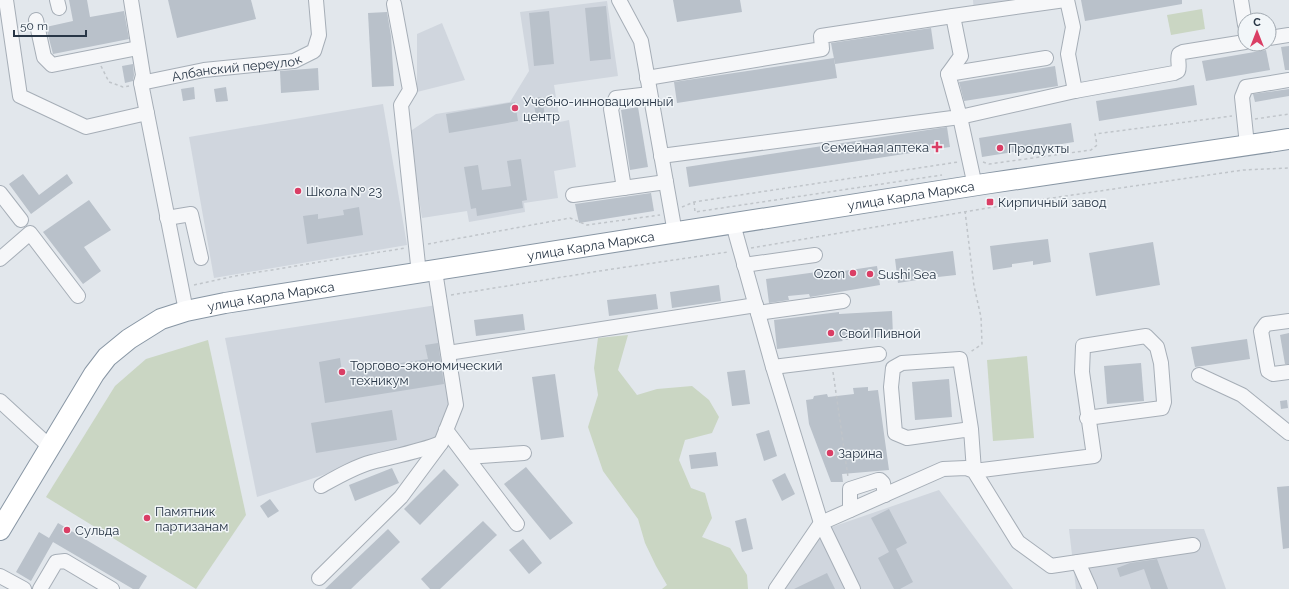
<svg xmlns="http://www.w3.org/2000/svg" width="1289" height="589" font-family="Raleway,sans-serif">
	<rect width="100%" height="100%" fill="#e2e7ec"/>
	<g fill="#d0d6de">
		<path d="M973,0H1062L974,13Z"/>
		<path d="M607,1L618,76L554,85L560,122L569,120L576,167L554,171L558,198L524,203L525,212L469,222L467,211L422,218L409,132L436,114L510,102L529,71L520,12Z"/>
		<path d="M442,23L465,80L417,92V34Z"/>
		<path d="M383,104L407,245L214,278L189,137Z"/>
		<path d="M443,304L456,405L440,436L257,497L225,338Z"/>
		<path d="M939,490L1013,589H781L808,543L829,528Z"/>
		<path d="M1069,529H1204L1226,589H1076Z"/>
	</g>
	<g fill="#cad6c3">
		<path d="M1202,9L1205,29L1171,35L1167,15Z"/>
		<path d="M628,335L618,370L637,395L657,389L692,386L709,400L719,417L712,433L685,440L679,460L691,488L705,493L712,518L702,537L730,548L747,575L748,589H662L667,585L656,566L645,543L638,519L603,471L588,427L598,395L594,368L598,338Z"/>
		<path d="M208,340L246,515L196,589L46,497L115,386L146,359Z"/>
		<path d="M1027,356L1034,438L993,441L987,360Z"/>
	</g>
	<g fill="#b9c1ca">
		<path d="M69,0H87L90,17L124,11L129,39L53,54L46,27L73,21Z"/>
		<path d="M168,0H251L256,19L177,38Z"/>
		<path d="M673,0H740L742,12L677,22Z"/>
		<path d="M1081,0H1182V4L1085,21Z"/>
		<path d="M606,6L611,59L590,61L585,8Z"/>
		<path d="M549,11L554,64L534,66L529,13Z"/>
		<path d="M387,12L391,36L394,86L372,87L368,13Z"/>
		<path d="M931,28L934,49L835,64L831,43Z"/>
		<path d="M1289,46V70H1285L1281,47Z"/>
		<path d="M1266,50L1270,70L1206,81L1202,61Z"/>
		<path d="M834,58L837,78L677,103L674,82Z"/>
		<path d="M133,64L134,75L133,81L125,83L122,66Z"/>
		<path d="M1055,66L1058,86L964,101L959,82Z"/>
		<path d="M318,68L319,90L281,93L280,71Z"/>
		<path d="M1194,85L1197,105L1099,121L1096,101Z"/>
		<path d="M194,87L195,99L183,101L181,89Z"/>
		<path d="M226,87L228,101L216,102L214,89Z"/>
		<path d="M1289,89V96L1255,102L1253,94Z"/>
		<path d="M542,97L545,116L536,117L533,98Z"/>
		<path d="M515,102L518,121L449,133L446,114Z"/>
		<path d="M638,107L648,167L630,170L621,110Z"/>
		<path d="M1071,123L1074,142L982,157L979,138Z"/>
		<path d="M947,127L950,147L689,187L686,167Z"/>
		<path d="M521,159L527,200L522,201L523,208L477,216L476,208L471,209L464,167L478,165L482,190L511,186L507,161Z"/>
		<path d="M23,174L39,195L67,174L73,183L31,214L9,184Z"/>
		<path d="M651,193L654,211L579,223L575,204Z"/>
		<path d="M89,200L111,230L84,247L101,271L83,284L43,232Z"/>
		<path d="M359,207L363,235L307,244L303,216L318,214V219L344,215L343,210Z"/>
		<path d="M1048,239L1051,262L1033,265V261L1012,264V267L993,270L990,246Z"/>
		<path d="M1153,242L1160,285L1096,296L1089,253Z"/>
		<path d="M953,251L956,275L938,277V274L917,276V280L898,283L895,259Z"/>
		<path d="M877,266L880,285L810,297L809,294L788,296L789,300L769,303L766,279L824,271L836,270L837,272Z"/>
		<path d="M719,285L721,301L672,308L670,292Z"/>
		<path d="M656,294L658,309L609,316L607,300Z"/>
		<path d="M892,311L893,336L842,340L843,341L777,349L774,320L839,312V314Z"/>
		<path d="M523,314L525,330L476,336L474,320Z"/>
		<path d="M1289,333V364H1285L1280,335Z"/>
		<path d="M1247,339L1250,359L1195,367L1191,347Z"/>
		<path d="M438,343L444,384L325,403L319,362L340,358L342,372L428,359L425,345Z"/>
		<path d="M1141,363L1144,401L1107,404L1104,366Z"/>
		<path d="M745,370L750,404L732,406L727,372Z"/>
		<path d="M555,374L564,437L541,440L532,377Z"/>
		<path d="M949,379L952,417L915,420L912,382Z"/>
		<path d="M868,387V391L878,390L889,470L842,474L843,482H831L809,424L806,400L813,399L814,396L827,394L828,397L854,394L853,388Z"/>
		<path d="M1287,400L1288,408L1281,409L1280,401Z"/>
		<path d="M392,410L397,440L316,453L311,423Z"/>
		<path d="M769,430L777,456L764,461L756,434Z"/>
		<path d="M716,452L718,466L691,469L689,455Z"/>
		<path d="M526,467L573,523L550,540L504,484Z"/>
		<path d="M392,468L399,483L355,501L349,485Z"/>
		<path d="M444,469L459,485L420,525L404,509Z"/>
		<path d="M785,473L795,494L782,501L772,480Z"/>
		<path d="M1289,486V548L1283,549L1277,487Z"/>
		<path d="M270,499L279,511L268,518L260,506Z"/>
		<path d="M889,509L907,543L896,549L913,582L900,589H894L878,558L889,552L871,518Z"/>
		<path d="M746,518L753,549L742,552L735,521Z"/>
		<path d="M483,521L497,535L440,589H430L421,579Z"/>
		<path d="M58,523L147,576L139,589H133L53,542L31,581L16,572L39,532L49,538Z"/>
		<path d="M388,529L400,542L351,589H325Z"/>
		<path d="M523,539L542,563L529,574L509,550Z"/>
		<path d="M1157,559L1168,589H1151L1144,569L1120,577L1117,568L1130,563Z"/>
		<path d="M827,573L835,589H794Z"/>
	</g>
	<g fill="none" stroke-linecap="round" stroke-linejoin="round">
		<defs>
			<g id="minor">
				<path d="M6,0L20,96L86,127L147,113"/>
				<path d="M57,0L59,8"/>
				<path d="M131,0L143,75L141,83L186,311"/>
				<path d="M619,0L641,41L675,233"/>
				<path d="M1067,0L1073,27L1068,54L1075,91"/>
				<path d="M1241,0L1245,25"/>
				<path d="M394,4L410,90L401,105L419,274"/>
				<path d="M953,16L1065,0"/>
				<path d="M36,20L44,57L52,65L138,48"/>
				<path d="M1269,38L1289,35"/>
				<path d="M948,74L1046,58"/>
				<path d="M647,78L822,49L821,36L953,16L961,56L948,74L960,117L661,156"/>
				<path id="s1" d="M141,83L204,70L294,61L314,51L319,35L316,0"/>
				<path d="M1247,145L1242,97L1246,87L1289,80"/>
				<path d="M975,186L960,117L1075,91L1174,73L1178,71C1180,66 1177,60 1179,54L1183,52L1245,42"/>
				<path d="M624,188L611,109L616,98L650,94"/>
				<path d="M0,193L21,220"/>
				<path d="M573,195L666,182"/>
				<path d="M167,218L191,214L201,258"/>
				<path d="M733,224L773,367L821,523L853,589"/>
				<path d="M0,259L30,233L78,296"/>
				<path d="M744,265L815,255"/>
				<path d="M758,313L843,301"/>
				<path d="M1289,321L1266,324L1261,331L1268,371L1273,374L1289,372"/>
				<path d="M448,353L756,305"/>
				<path d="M773,367L879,354"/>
				<path d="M1199,375L1242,395L1289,433"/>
				<path d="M0,401L49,446"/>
				<path d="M971,429L907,438L895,433L891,387L893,368L902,363L960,359L971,429L974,471L1094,456L1082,372L1083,346L1146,336L1157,347L1161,363L1164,402L1162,408L1087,418"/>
				<path d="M446,430L517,524"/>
				<path d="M467,457L524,453"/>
				<path d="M321,486C337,477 354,467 372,462C395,456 418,452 441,443"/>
				<path d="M850,510V489L878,480H880L883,483L885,495"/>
				<path d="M1078,562L1090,589"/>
				<path d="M0,576L24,589"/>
				<path d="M319,578L401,497L441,443L456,405L435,271"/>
				<path d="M40,589L56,562L65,561L112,589"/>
				<path d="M776,589L821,523L943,469L966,468L974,471L1018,542L1051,566L1193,545"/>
			</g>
			<g id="highway">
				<path id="s2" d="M0,530L94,374L107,357L129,339L161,319L186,311L225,303L984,184L1289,139"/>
			</g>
		</defs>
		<use href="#minor" stroke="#a6aeb7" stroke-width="16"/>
		<use href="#highway" stroke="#8896a4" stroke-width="22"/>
		<g stroke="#c0c5ca" stroke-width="1.5" stroke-dasharray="3 3" stroke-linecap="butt">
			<path d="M101,66L109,82L123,87L129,86"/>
			<path d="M1255,119L1289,114"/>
			<path d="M983,162L989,164L1091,150L1097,145L1095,134L1232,116"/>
			<path d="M694,202L695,212L942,175"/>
			<path d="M682,207L694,202L958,162"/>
			<path d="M965,211L974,286L981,317L982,344L969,353"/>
			<path d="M428,244L570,218L587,225L660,215"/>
			<path d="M751,248L1018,203L1243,170L1289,168"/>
			<path d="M194,285L235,276L405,248"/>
			<path d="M451,295L606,270L728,252"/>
			<path d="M833,372L848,477"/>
		</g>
		<use href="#minor" stroke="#f6f7f9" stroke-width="14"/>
		<use href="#highway" stroke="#fff" stroke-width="20"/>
	</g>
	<g fill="#da3e65" stroke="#f2f6f9" stroke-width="1.5">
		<circle cx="515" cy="108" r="4"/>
		<path d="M935 141h4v4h4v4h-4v4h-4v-4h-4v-4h4z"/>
		<circle cx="1000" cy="148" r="4"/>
		<circle cx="298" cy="191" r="4"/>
		<rect x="986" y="198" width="8" height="8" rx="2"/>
		<circle cx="853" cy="273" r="4"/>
		<circle cx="870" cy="274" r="4"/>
		<circle cx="831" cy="333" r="4"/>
		<circle cx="342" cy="372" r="4"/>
		<circle cx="830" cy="453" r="4"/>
		<circle cx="147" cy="518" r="4"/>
		<circle cx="67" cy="530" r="4"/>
	</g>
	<g text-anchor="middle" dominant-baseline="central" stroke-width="3" stroke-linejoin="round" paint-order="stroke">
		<g font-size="13" fill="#283646" stroke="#f2f6f9">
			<text stroke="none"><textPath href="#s1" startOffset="97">Албанский переулок</textPath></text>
			<text stroke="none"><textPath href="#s2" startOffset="1030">улица Карла Маркса</textPath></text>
			<text stroke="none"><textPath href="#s2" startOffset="706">улица Карла Маркса</textPath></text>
			<text stroke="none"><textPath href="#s2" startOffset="382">улица Карла Маркса</textPath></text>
		</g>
		<g font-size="13" fill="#283646" stroke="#f2f6f9" text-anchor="start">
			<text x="523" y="101">Учебно-инновационный<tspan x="523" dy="15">центр</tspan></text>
			<text x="929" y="147" text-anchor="end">Семейная аптека</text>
			<text x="1008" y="148">Продукты</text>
			<text x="306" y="191">Школа № 23</text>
			<text x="998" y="202">Кирпичный завод</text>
			<text x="845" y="273" text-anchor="end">Ozon</text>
			<text x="878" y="274">Sushi Sea</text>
			<text x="839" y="333">Свой Пивной</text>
			<text x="350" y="365">Торгово-экономический<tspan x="350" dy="15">техникум</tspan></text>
			<text x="838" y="453">Зарина</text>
			<text x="155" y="511">Памятник<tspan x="155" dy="15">партизанам</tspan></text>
			<text x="75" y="530">Сульда</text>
		</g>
	</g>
	<g transform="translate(1257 32)"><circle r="19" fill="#f2f6f9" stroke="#a1a9b1"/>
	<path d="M0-3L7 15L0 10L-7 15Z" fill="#da3e65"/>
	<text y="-6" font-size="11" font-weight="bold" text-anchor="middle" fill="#283646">С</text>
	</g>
	<path d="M14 30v6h72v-6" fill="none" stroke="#283646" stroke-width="2"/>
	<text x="20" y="30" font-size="12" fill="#283646" stroke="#f2f6f9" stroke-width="3" paint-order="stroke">50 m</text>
</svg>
